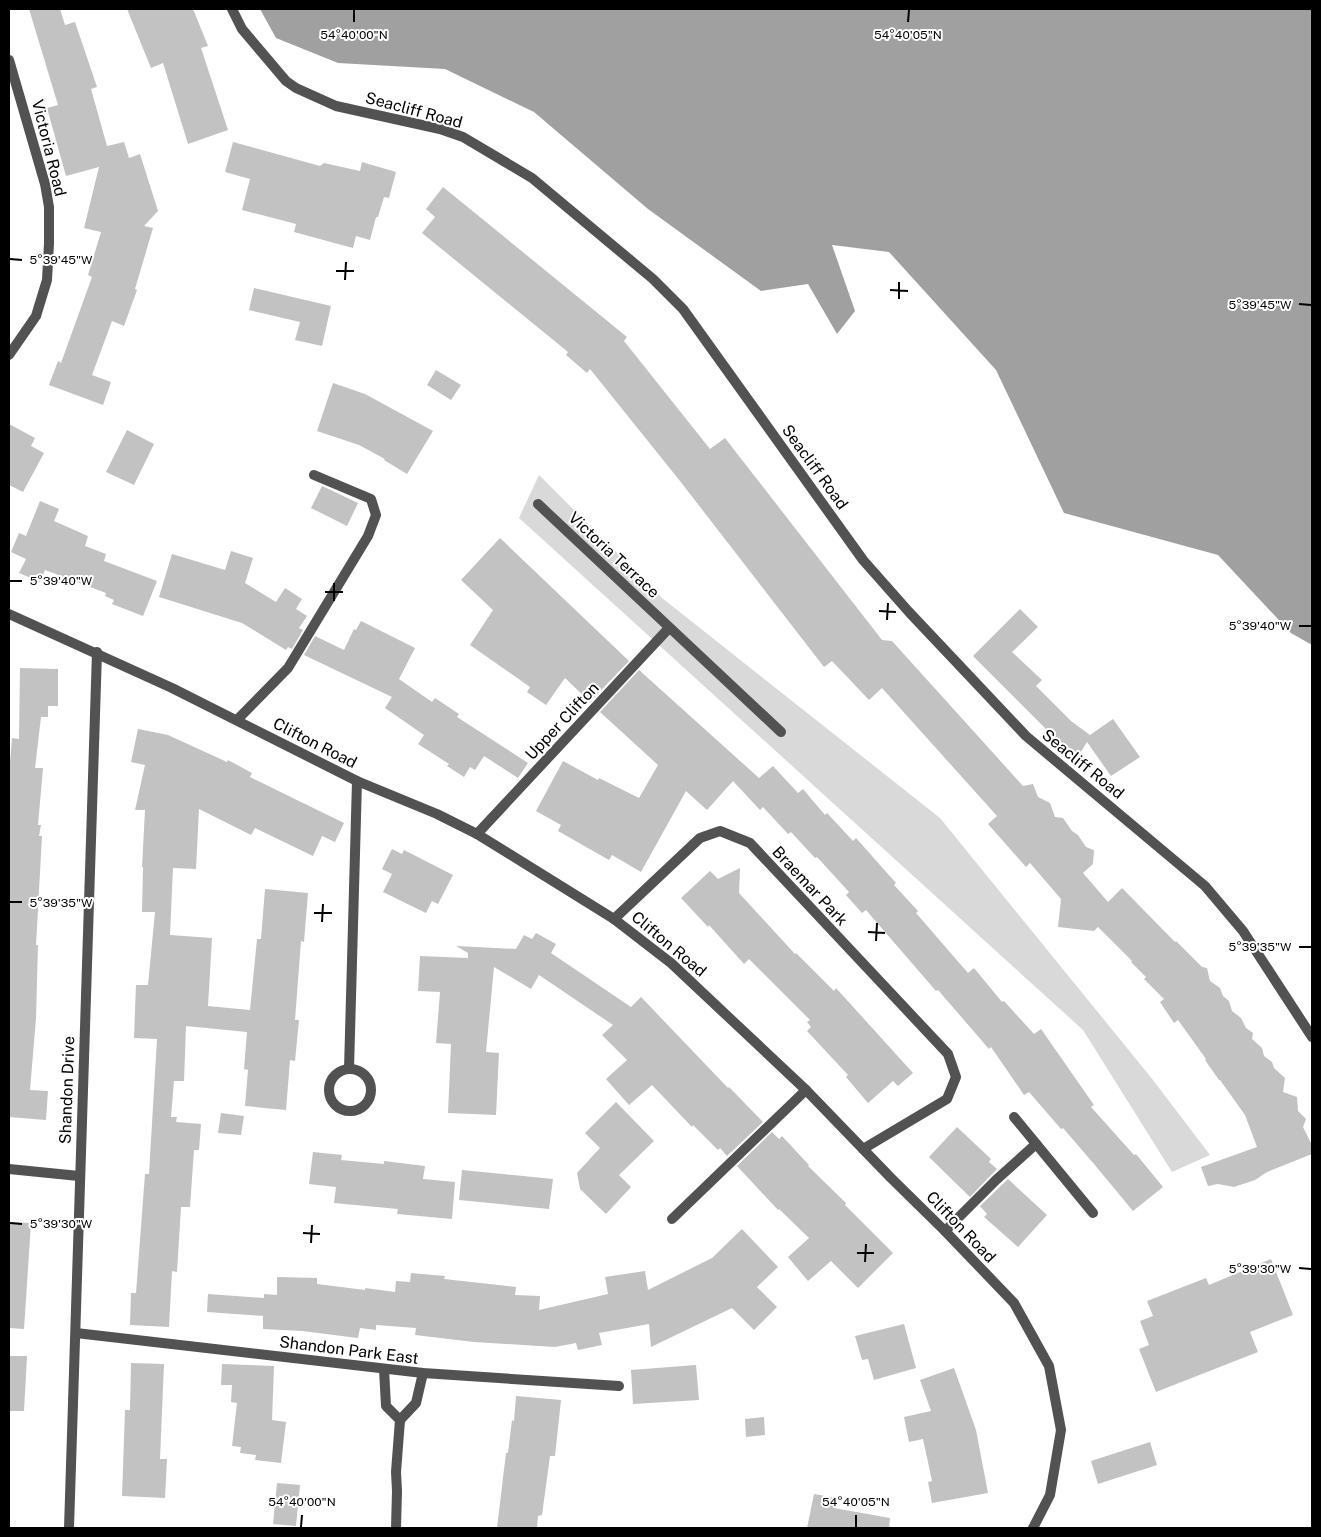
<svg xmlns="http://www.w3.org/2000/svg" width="1321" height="1537" font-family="'Public Sans',sans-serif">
	<rect width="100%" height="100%" fill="#fff"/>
	<path fill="#d9d9d9" d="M539,475L662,598L940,818L1153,1080L1210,1155L1172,1172L1083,1030L519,518Z"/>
	<path fill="#a0a0a0" d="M260,9H1312V645L1291,633L1218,555L1064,513L996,370L889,252L832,245L855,311L837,334L808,284L761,291L648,209L534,112L445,69L338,63L276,38Z"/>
	<g fill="#c2c2c2">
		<path d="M29,9H60L65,25L75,22L97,87L91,89L107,146L124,142L129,158L140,154L158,211L144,226L153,228L135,289L137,290L124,326L112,321L92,375L111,382L103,405L49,385L58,361L61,363L92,277L88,275L101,232L84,228L99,167L66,176L47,108L58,105Z"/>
		<path d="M127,9H193L208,46L201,48L228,130L188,144L163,63L151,68Z"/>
		<path d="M233,142L320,166L324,163L360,171L362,162L396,172L389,198L384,197L378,217H376L370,240L356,236L353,248L294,232L296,224L242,210L250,179L225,172Z"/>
		<path d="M443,187L627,337L624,341L710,449L725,438L882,640L892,641L1023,786L1033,784L1038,797L1050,803L1055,817L1063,818L1072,831L1078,835L1086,847L1094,850L1093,864L1083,873L1108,902L1122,888L1175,942L1176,941L1202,967L1207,968L1210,981L1220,988L1223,996L1229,1001L1232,1011L1241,1018L1246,1028L1253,1033L1252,1039L1262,1048L1264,1056L1272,1062L1274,1068L1285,1078L1283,1092L1297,1097L1298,1111L1306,1119L1303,1127L1312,1145V1154L1267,1172L1255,1180L1234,1187L1218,1184L1208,1186L1201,1167L1257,1147L1245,1115L1220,1080H1219L1205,1060L1206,1059L1178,1020L1174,1023L1160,1002L1164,999L1144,979L1146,977L1131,962L1132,961L1098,927L1094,931L1058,927L1061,899L1030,863L1026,867L988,824L997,816L882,688L869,700L832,661L824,667L680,481L590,369L587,373L566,355L568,352L422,233L435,217L426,209Z"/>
		<path d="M254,288L331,306L322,346L295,340L300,322L249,310Z"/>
		<path d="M436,370L461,385L451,400L427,385Z"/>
		<path d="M333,383L365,394L433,431L407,474L384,460L385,459L359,445L317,431Z"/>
		<path d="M9,424L35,438L31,446L44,453L23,492L9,485Z"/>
		<path d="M127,430L154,444L134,485L106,472Z"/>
		<path d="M322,486L358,503L347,526L311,508Z"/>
		<path d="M40,501L59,509L54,521L88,536L85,546L106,554L104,561L157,581L143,616L112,604L114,600L105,596L106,593L45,570L40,582L19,573L26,559L11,552L19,533L26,536Z"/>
		<path d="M500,538L629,661L590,702L565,678L546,705L527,692L530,687L470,645L493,610L461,580Z"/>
		<path d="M231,551L253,558L245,583L276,602L285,588L302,599L296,609L307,616L299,628L303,630L292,649L288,647L286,650L242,623L159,597L172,554L225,570Z"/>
		<path d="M1020,609L1038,627L1012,652L1042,680L1036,686L1071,721L1090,735L1113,719L1140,757L1111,776L1087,742L1079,755L1054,737L973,656Z"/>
		<path d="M361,621L415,648L399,679L432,702L435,698L459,714L457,717L528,763L518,778L484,756L475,770L470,767L464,777L447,766L449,764L418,744L424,735L385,708L392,697L304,655L315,636L344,650L354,629L356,630Z"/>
		<path d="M20,668L58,669V706H48V717H41L35,768H43L38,825H41L39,836H42L36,945H38L36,1018L30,1090L48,1091L46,1120L9,1117V774L12,738L19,739Z"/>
		<path d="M639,670L759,778L773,766L798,793L803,789L825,815L827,813L853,841L856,838L896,883L894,885L918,911L916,913L968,973L974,968L1002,1002L1004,1001L1034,1034L1041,1029L1094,1105L1091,1107L1134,1155L1136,1154L1163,1187L1133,1211L1094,1164L1063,1128L1061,1129L1029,1092L1024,1095L991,1047L989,1049L938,990L936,991L866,910L862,913L846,895L849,892L817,857L815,858L791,832L788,834L763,807L760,810L733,781L707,810L686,791L641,872L612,855L609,860L558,831L561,825L536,811L563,761L598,780L599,778L639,798L658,765L600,712Z"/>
		<path d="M138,729L168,735L227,762L228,760L252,773L250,777L344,823L335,842L322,836L313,856L255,828L251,835L199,809L196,869L173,868L170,935L212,938L208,1006L250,1010L257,939H261L265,889L308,893L304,942L301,941L295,1020H299L295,1061L290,1060L286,1110L245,1106L248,1070L244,1069L247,1032L186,1026L184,1081H174L171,1117H177L176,1122L201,1124L199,1150H194L190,1207H181L177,1272L172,1271L169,1327L130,1325L131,1293H136L145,1174H149L157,1039L134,1038L136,985H148L155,912H142L143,867H142L145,810H135L145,765L131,762Z"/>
		<path d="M392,849L402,854L404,850L453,875L438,904L432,901L426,913L383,892L392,874L382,869Z"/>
		<path d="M740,868L739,893L795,954L796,953L834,991L836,988L913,1073L898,1086L893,1081L868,1103L846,1077L848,1075L807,1031L811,1027L807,1022L810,1020L749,959L744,964L709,925L708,927L681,898L710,871L718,879Z"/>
		<path d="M536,933L556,944L551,953L631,1007L641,997L728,1088L729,1087L763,1122L727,1156L720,1148L718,1150L693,1125L692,1127L652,1085L629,1105L606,1079L627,1060L602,1035L613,1025L539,975L531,989L494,967L486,1052L499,1053L496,1115L448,1113L451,1044L436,1043L440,992L418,991L420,956L468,958V953L456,946L516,949L524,935L532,939Z"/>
		<path d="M616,1102L654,1141L619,1175L631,1187L606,1214L580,1189L577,1173L600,1148L585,1133Z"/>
		<path d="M221,1113L244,1116L241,1135L218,1133Z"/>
		<path d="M957,1127L991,1159L989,1162L997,1169L970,1197L929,1157Z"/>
		<path d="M772,1132L779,1139L782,1136L809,1165L808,1166L846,1203L845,1205L893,1253L858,1288L831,1261L808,1281L788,1257L809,1238L779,1209L778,1210L737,1166Z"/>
		<path d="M313,1152L342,1155L341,1160L384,1164V1161L425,1166L423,1179L455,1182L452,1219L397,1214L398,1209L334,1203L336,1187L309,1184Z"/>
		<path d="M462,1170L553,1179L549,1209L459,1200Z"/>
		<path d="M1008,1179L1047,1215L1018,1247L984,1217L987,1214L980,1206Z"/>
		<path d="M9,1222L31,1223L24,1329L9,1328Z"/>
		<path d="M742,1229L778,1267L757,1287L777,1307L754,1330L732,1308L651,1347L649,1324L599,1333L602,1345L578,1350L576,1343L555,1347L474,1342L415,1335L416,1328L376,1325V1330L360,1328L358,1338L302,1331L263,1329V1316L207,1312L208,1294L264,1298V1294L277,1295V1277L317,1278V1284L365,1290V1288L395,1292L396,1281L410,1282L411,1273L445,1276L444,1279L516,1287L515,1295L540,1296L539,1310L608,1294L605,1277L645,1271L648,1290L712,1258Z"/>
		<path d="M1271,1259L1293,1315L1250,1332L1258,1352L1156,1392L1139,1349L1149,1345L1140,1321L1153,1316L1147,1301L1206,1278L1209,1285Z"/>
		<path d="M904,1324L916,1368L874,1380L868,1359L862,1360L855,1336Z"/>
		<path d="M9,1356H27L24,1411H9Z"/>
		<path d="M131,1363L164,1364L160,1459H167L165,1498L122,1496L125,1410H130Z"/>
		<path d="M222,1364L274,1366L272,1420L286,1422L281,1463L255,1460L256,1455L240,1453L241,1447L232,1446L237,1403L231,1402L232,1385H221Z"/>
		<path d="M696,1365L699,1400L633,1404L631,1370Z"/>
		<path d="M954,1368L976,1430L988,1493L932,1503L928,1482L932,1481L923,1439L909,1442L904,1417L931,1411L920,1380Z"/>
		<path d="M516,1396L561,1400L555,1456H550L542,1515L538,1516L537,1528H497L506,1453H508L512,1420L514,1421Z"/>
		<path d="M764,1417L765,1435L746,1437L745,1419Z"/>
		<path d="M1150,1442L1157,1465L1098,1484L1091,1461Z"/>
		<path d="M277,1483L300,1485L296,1526L273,1524Z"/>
		<path d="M814,1494L836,1498L834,1508L890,1518L889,1528H807Z"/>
	</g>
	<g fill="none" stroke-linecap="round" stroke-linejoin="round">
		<g stroke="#525252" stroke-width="10">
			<path d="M9,60L45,184L49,207V243L47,280L36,316L9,355"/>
			<path d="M538,504L781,732"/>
			<path d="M9,614L172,688L357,781L437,814L477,834L614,919L671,963L806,1090L891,1178L945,1231L1014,1303L1049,1366L1061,1430L1050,1495L1033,1528"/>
			<path d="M237,720L288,668L368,536L376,515L371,499L314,475"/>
			<path d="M477,834L669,628"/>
			<path d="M614,919L700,838L720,831L750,843L948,1054L956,1077L947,1099L863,1149"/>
			<circle cx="350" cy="1090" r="21"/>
			<path d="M349,1069L357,781"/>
			<path d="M1014,1117L1093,1213"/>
			<path d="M9,1169L79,1176"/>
			<path d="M672,1219L806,1090"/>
			<path d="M945,1231L996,1180L1036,1144"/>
			<path d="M76,1333L423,1373L619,1386"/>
			<path d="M384,1369L386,1406L400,1420L396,1472L397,1491L396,1528"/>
			<path d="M400,1420L416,1403L423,1373"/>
			<path d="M69,1528L97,652"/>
		</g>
		<path stroke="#525252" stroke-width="10" d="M232,9L242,29L286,81L296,88L336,106L440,129L463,137L532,178L653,279L683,309L863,560L909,612L1026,736L1205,886L1243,931L1312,1037"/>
	</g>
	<path fill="none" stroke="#000" stroke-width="2" d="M354,22V10M908,22L909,10M10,259L22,260M336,271H354M345,280L346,262M890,290L908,291M899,299V282M1299,304L1311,305M10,581H22M325,592H343M334,601V583M879,611L896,612M887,620L888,603M1299,626H1311M10,902H22M314,913H332M322,922L323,904M868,932L885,933M876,941L877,923M1299,947H1311M10,1223L22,1224M303,1233L320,1234M311,1243L312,1225M857,1253H874M865,1262L866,1244M1299,1268L1311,1269M301,1527L302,1515M856,1527V1515"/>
	<g text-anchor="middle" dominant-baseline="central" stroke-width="4" stroke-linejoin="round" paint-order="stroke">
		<g font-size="16" fill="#000" stroke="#fff">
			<text transform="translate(414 110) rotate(15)">Seacliff Road</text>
			<text transform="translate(49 148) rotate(76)">Victoria Road</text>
			<text transform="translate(815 467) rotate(54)">Seacliff Road</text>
			<text transform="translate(614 555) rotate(43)">Victoria Terrace</text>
			<text transform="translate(562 721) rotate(-47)">Upper Clifton</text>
			<text transform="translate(315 743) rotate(27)">Clifton Road</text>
			<text transform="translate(1083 764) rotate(39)">Seacliff Road</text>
			<text transform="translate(810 886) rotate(47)">Braemar Park</text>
			<text transform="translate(669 944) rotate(40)">Clifton Road</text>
			<text transform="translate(67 1090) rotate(-88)">Shandon Drive</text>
			<text transform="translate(961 1227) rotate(46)">Clifton Road</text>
			<text transform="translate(349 1350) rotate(7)">Shandon Park East</text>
		</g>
	</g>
	<g font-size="12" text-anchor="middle" fill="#000" stroke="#fff" stroke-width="4" stroke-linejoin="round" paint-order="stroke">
		<text x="354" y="39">54°40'00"N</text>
		<text x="908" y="39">54°40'05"N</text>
		<text x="61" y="264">5°39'45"W</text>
		<text x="1260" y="309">5°39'45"W</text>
		<text x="61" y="585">5°39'40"W</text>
		<text x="1260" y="630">5°39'40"W</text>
		<text x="61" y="907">5°39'35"W</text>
		<text x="1260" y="951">5°39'35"W</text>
		<text x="61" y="1228">5°39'30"W</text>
		<text x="1260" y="1273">5°39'30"W</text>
		<text x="302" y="1506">54°40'00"N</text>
		<text x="856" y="1506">54°40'05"N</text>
	</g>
	<rect width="1321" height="1537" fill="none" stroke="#000000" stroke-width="20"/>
</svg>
